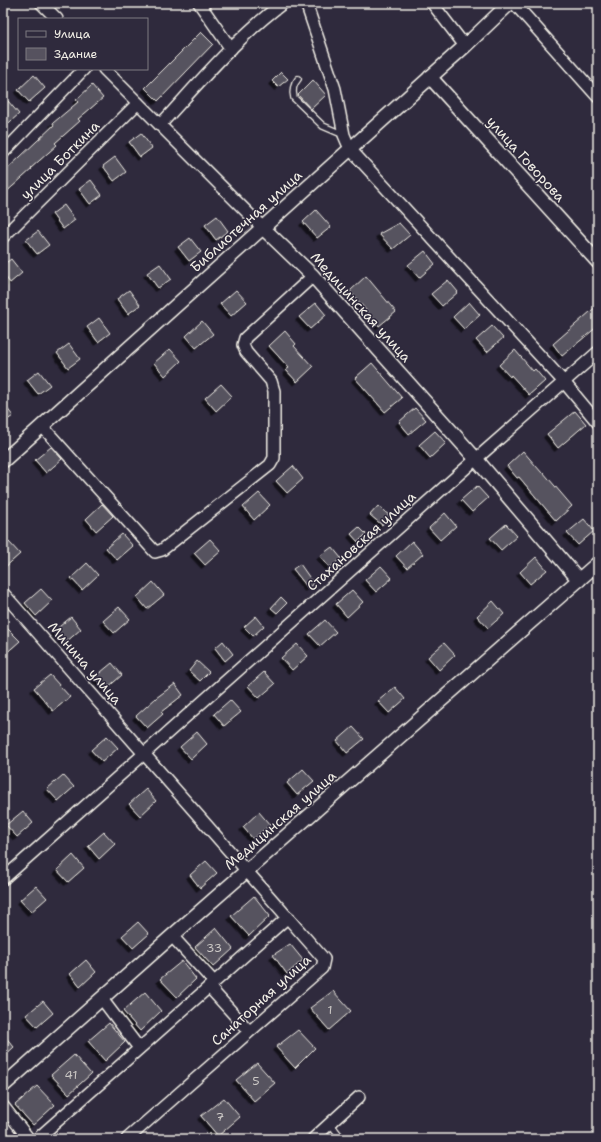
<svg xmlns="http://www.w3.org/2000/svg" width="601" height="1142" font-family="'Shantell Sans',sans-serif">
	<defs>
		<filter id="shadow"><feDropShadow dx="-3.5" dy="3.5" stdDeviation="0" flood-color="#0009"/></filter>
	</defs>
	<rect width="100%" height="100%" fill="#2f2a3d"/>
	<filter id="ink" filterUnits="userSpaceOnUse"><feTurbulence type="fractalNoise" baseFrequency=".025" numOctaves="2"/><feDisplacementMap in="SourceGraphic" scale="8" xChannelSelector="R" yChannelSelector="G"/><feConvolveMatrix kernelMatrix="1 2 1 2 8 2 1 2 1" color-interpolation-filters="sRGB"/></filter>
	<g filter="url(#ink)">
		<g fill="#56525f" stroke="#f4f1e8" filter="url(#shadow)">
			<path d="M201,32L213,44L158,101L145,88Z"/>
			<path d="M281,72L288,79L278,87L272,81Z"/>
			<path d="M34,75L45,88L29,102L18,90Z"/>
			<path d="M313,80L326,95L311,109L298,95Z"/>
			<path d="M92,85L103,98L78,119L80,121L55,143L57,145L31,168L32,169L3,195V173L54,125L53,123L78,102L76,100Z"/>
			<path d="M8,101L19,114L3,128V106Z"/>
			<path d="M141,133L152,148L140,157L129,142Z"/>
			<path d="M115,157L126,172L114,181L103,166Z"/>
			<path d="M91,180L102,195L90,204L79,189Z"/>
			<path d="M64,205L75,220L63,229L52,214Z"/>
			<path d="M316,210L331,227L317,238L303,222Z"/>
			<path d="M217,216L228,231L216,240L205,225Z"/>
			<path d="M399,223L410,235L393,249L379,234Z"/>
			<path d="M38,231L49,245L37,254L26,240Z"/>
			<path d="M190,238L201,252L189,261L178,247Z"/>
			<path d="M425,251L435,264L419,278L408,265Z"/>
			<path d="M11,259L22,273L10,283L3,273V265Z"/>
			<path d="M160,264L171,279L158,288L147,273Z"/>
			<path d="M366,276L396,312L379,326L350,291Z"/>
			<path d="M448,280L458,292L442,306L431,294Z"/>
			<path d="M129,290L140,305L128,314L117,299Z"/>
			<path d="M236,290L247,302L231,316L220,304Z"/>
			<path d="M469,302L480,315L464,329L453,317Z"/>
			<path d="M316,303L326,315L310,329L299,317Z"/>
			<path d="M598,305V326L562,356L553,344Z"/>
			<path d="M99,318L110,333L98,342L87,327Z"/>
			<path d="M202,321L213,334L196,348L186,336Z"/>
			<path d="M492,326L503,338L487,352L476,340Z"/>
			<path d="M285,331L296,344L294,346L313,367L297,382L286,370L289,368L269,346Z"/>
			<path d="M69,344L80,359L68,368L57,353Z"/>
			<path d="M170,349L181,361L165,376L154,363Z"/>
			<path d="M515,350L533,371L535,369L545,381L529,395L511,375L510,377L499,365Z"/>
			<path d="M372,363L402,398L385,412L355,378Z"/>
			<path d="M39,371L50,385L38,394L27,380Z"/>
			<path d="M221,384L232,396L216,411L205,398Z"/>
			<path d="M3,403L13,416L3,423Z"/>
			<path d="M415,408L426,420L409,434L399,422Z"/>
			<path d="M575,411L586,424L558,448L547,434Z"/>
			<path d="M435,431L446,443L430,458L419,445Z"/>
			<path d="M51,447L62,459L46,473L35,460Z"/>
			<path d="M523,451L542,473L543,472L572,506L556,521L519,477L517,478L507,466Z"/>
			<path d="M293,466L303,479L287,493L276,481Z"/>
			<path d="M477,486L488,498L472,512L461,500Z"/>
			<path d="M259,493L270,505L254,520L243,507Z"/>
			<path d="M102,504L113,516L96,531L86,519Z"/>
			<path d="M378,506L390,516L382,525L370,515Z"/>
			<path d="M445,513L456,526L440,540L429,528Z"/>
			<path d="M584,519L594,531L578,545L567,533Z"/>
			<path d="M506,524L517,536L501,550L490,538Z"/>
			<path d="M359,527L366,534L358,542L351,534Z"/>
			<path d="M122,534L133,546L117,560L106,548Z"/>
			<path d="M210,539L221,551L205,565L194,553Z"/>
			<path d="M412,541L423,554L407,568L396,556Z"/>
			<path d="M9,542L20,554L3,569V547Z"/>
			<path d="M332,547L341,558L330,568L320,556Z"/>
			<path d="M536,557L547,570L530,584L520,572Z"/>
			<path d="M87,563L98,575L82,590L71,578Z"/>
			<path d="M300,564L314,584L308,588L293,569Z"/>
			<path d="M381,566L392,578L376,592L365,580Z"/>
			<path d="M153,582L164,595L147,609L137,597Z"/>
			<path d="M41,589L52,601L36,616L25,603Z"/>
			<path d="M352,590L363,602L347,617L336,604Z"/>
			<path d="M281,597L287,603L277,613L271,608Z"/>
			<path d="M493,601L504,614L488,628L477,616Z"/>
			<path d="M119,607L130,619L114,633L103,621Z"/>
			<path d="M256,616L264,626L253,636L244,627Z"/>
			<path d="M71,617L81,629L65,643L54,631Z"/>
			<path d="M325,620L336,632L320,646L309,634Z"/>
			<path d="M3,624L20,641L3,656Z"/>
			<path d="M223,641L233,654L225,661L215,648Z"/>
			<path d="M444,643L455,655L439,670L428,657Z"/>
			<path d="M297,644L308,656L292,670L281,658Z"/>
			<path d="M197,661L209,672L200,681L189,671Z"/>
			<path d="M112,663L122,675L106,689L95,677Z"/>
			<path d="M264,672L275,684L259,698L248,686Z"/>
			<path d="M50,675L70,697L53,711L34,688Z"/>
			<path d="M175,684L183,695L161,712L163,714L147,728L136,716L156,698Z"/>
			<path d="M395,687L405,699L389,713L378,701Z"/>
			<path d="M230,700L241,712L224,726L214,714Z"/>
			<path d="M353,727L364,739L347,753L337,741Z"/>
			<path d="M197,732L207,744L191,759L180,747Z"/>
			<path d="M107,736L118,748L102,762L91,750Z"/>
			<path d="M303,769L314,781L297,795L287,783Z"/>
			<path d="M63,775L74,787L58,801L47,789Z"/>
			<path d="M146,789L156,801L140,816L129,804Z"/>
			<path d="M23,811L33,823L17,837L6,825Z"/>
			<path d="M259,812L270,825L253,839L243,827Z"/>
			<path d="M104,832L115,844L99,859L88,846Z"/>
			<path d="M73,855L84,868L68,882L57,870Z"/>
			<path d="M206,861L217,873L200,888L190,875Z"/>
			<path d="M36,886L47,898L31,912L20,900Z"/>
			<path d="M254,896L270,916L249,936L231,916Z"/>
			<path d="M138,922L149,934L133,948L122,936Z"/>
			<path d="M216,928L233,949L213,967L195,947Z"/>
			<path d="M290,944L303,960L287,974L273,955Z"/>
			<path d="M86,960L96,972L80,987L70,974Z"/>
			<path d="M182,961L196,979L177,997L160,979Z"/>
			<path d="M333,991L351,1011L329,1030L310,1008Z"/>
			<path d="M145,992L161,1011L140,1031L123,1011Z"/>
			<path d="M43,1001L53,1013L37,1027L26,1015Z"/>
			<path d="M109,1023L125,1042L105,1061L88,1041Z"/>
			<path d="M298,1030L315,1048L295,1068L276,1047Z"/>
			<path d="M3,1034L14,1047L3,1057Z"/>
			<path d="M74,1055L91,1074L69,1094L51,1075Z"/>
			<path d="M257,1063L275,1083L254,1101L236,1080Z"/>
			<path d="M37,1086L55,1105L33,1125L15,1105Z"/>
			<path d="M224,1098L240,1117L218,1136L201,1116Z"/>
		</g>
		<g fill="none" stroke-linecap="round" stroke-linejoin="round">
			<defs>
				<g id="service">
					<path d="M298,79C293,85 292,90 294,98L323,126L344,135"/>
					<path d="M330,1123L342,1139"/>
				</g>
				<g id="minor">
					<path d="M41,3L57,19"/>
					<path d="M199,3L231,49"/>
					<path d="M306,3L335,89L344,135L350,149L564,382L598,423"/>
					<path d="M432,3L465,46"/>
					<path d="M514,3L598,97"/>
					<path d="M104,69L262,227"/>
					<path d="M160,125C199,83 237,37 283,3"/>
					<path d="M3,153L84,69"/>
					<path d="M3,237L138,103"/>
					<path d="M42,426L155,552L162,550L270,465L274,458V391L271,381L246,352L243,345L245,338L313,276"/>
					<path d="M3,593L324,959L322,968L127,1139"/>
					<path d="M3,879L476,459L598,352"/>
					<path d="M172,936L214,982"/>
					<path d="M209,987L249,1031"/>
					<path d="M102,999L139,1048"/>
					<path d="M3,1106L29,1139"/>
					<path d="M37,1139L288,917"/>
					<path d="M313,1139L359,1097"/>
				</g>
				<g id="tertiary">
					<path d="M430,77L598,262"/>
					<path d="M262,227L313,276L476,459L579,580"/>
					<path d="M3,461L465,46L510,3"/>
					<path d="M3,1086L172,936L598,563"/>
				</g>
			</defs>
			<use href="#service" stroke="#f4f1e8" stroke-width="8"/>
			<use href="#minor" stroke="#f4f1e8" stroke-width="14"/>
			<use href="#tertiary" stroke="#f4f1e8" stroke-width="16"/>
			<use href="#service" stroke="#2f2a3d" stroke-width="5.5"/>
			<use href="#minor" stroke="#2f2a3d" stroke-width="11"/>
			<use href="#tertiary" stroke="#2f2a3d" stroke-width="13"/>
		</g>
	</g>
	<g text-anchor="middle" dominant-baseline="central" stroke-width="3" stroke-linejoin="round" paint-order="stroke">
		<g font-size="12" fill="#ccc9c6">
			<text x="214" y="948">33</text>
			<text x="330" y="1010">1</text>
			<text x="71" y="1075">41</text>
			<text x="256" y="1081">5</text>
			<text x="220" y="1117">7</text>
		</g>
		<g font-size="14" fill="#f4f1e8" stroke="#2f2a3d">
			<text transform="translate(526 159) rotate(48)">улица Говорова</text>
			<text transform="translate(60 160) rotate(-45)">улица Боткина</text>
			<text transform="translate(246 221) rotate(-42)">Библиотечная улица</text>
			<text transform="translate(361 307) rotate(48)">Медицинская улица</text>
			<text transform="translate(361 541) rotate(-42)">Стахановская улица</text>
			<text transform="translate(85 663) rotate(49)">Минина улица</text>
			<text transform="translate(280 820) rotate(-41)">Медицинская улица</text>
			<text transform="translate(261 1000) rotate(-42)">Санаторная улица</text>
		</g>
	</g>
	<rect width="601" height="1142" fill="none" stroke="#2f2a3d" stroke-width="16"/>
	<rect x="8" y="8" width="585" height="1126" fill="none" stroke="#f4f1e8" stroke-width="1.5" filter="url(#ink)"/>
	<rect x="18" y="18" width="130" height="52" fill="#2f2a3d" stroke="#7e7a81"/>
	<rect x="26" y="31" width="20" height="6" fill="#2f2a3d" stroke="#7e7a81"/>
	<text x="54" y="38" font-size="12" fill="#f4f1e8">Улица</text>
	<rect x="26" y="48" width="20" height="12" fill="#56525f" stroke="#7e7a81"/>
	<text x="54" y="58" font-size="12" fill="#f4f1e8">Здание</text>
</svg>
